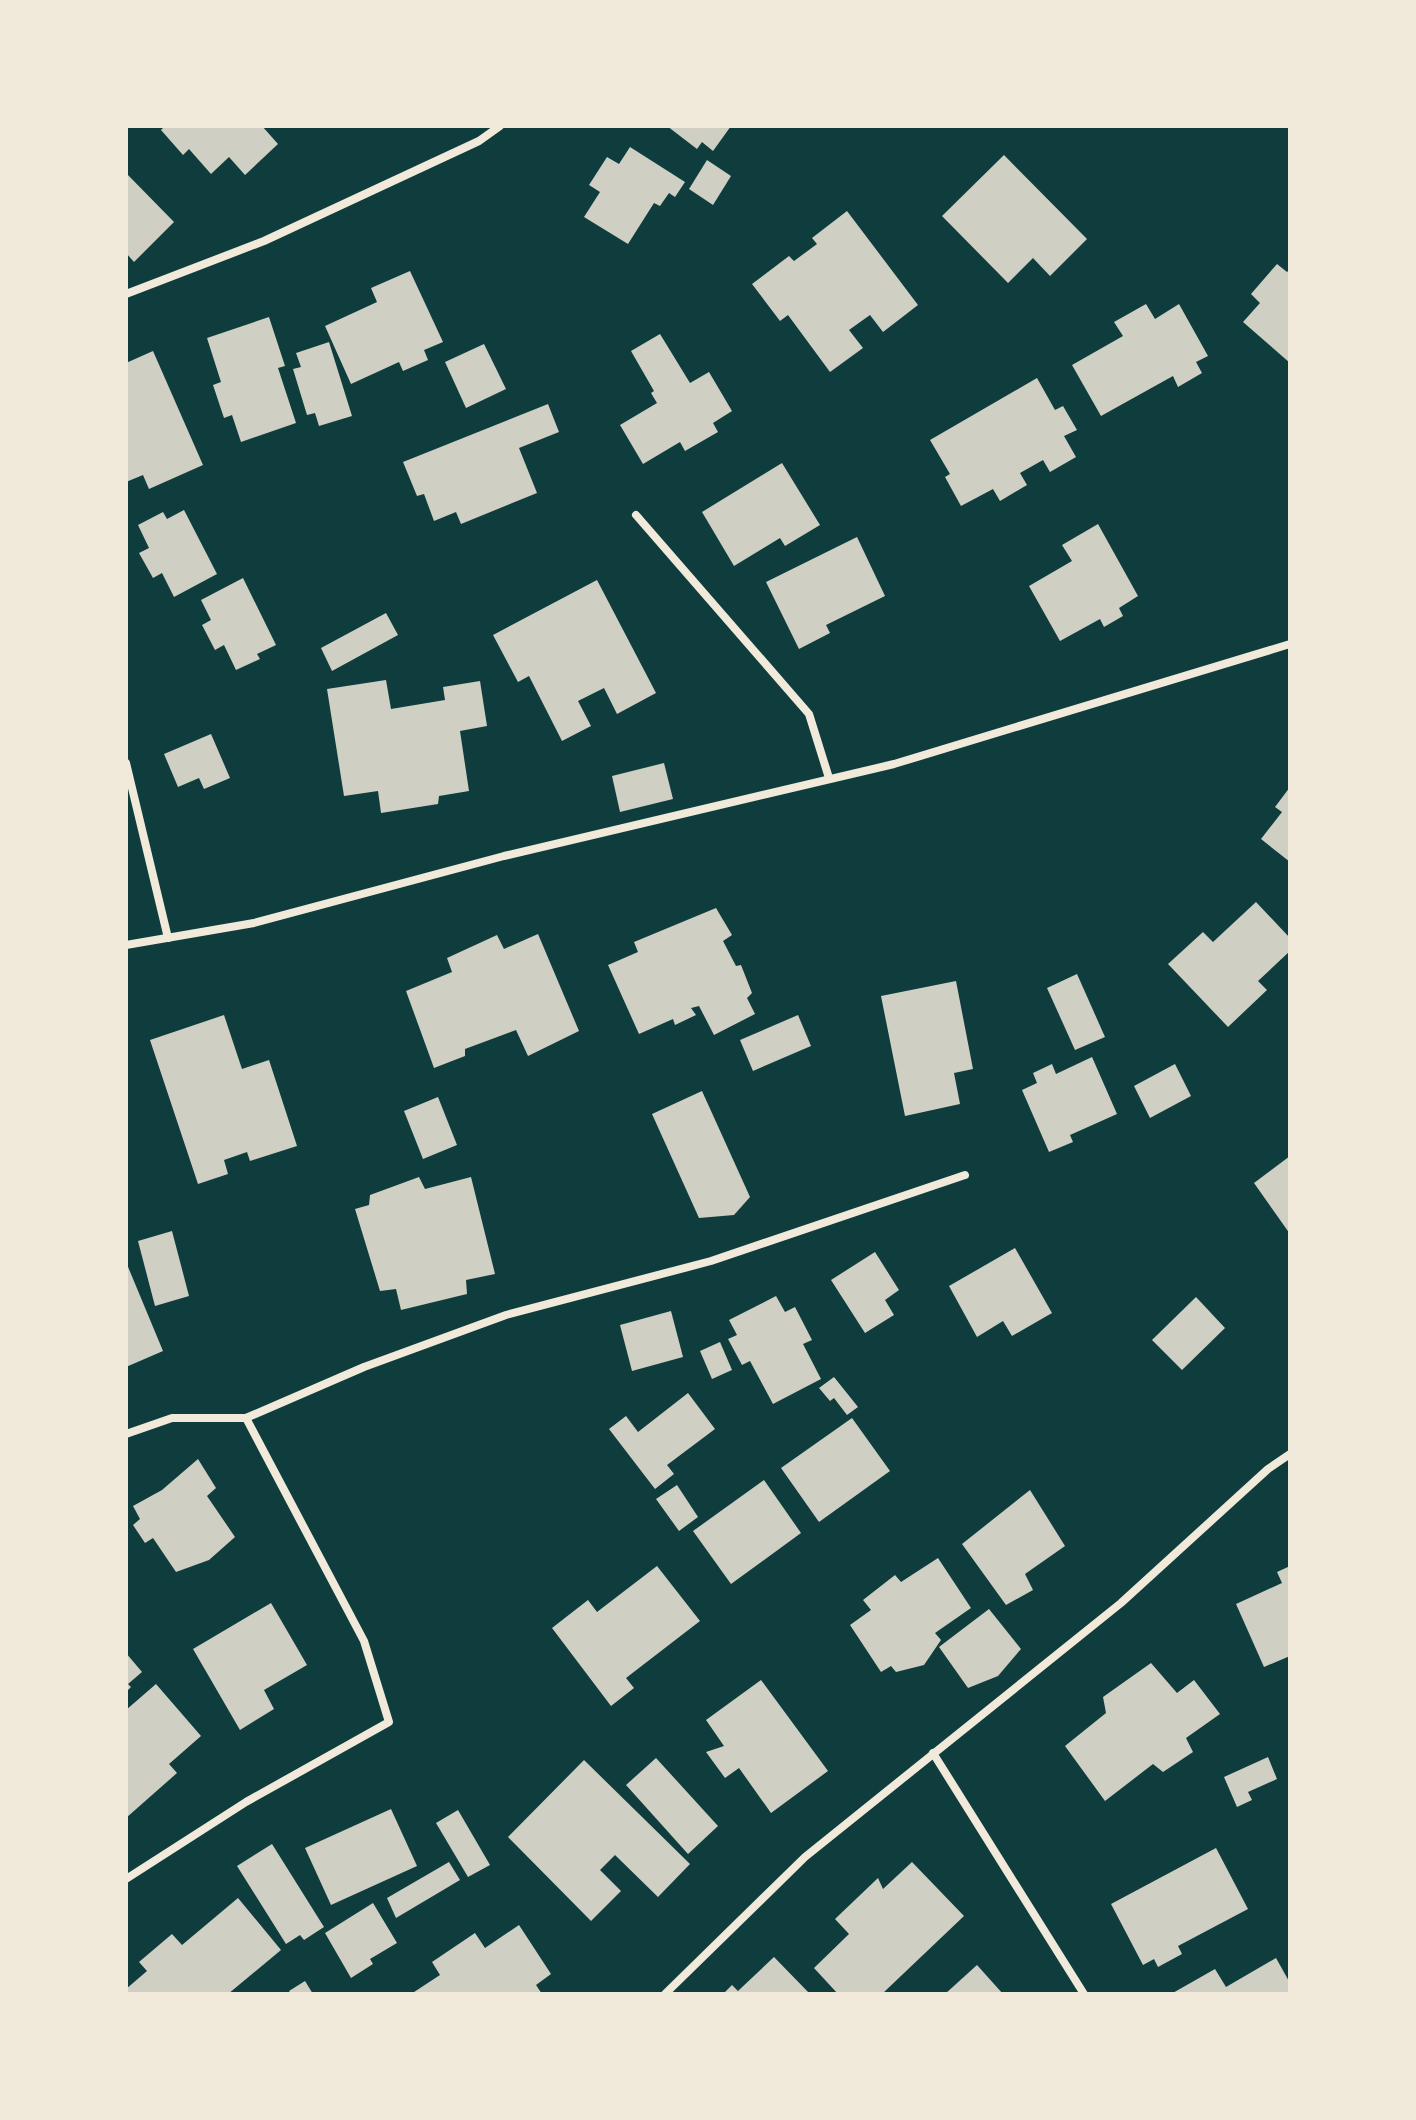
<svg xmlns="http://www.w3.org/2000/svg" width="1416" height="2120" font-family="'Roboto Condensed',sans-serif">
	<rect width="100%" height="100%" fill="#0f3d3e"/>
	<g fill="#cfcfc3">
		<path d="M165,126H262L278,144L245,175L229,157L211,174L189,149L183,155L161,130Z"/>
		<path d="M667,126H731L713,151L702,142L697,149Z"/>
		<path d="M630,147L685,182L675,197L669,193L660,206L654,203L628,244L584,217L600,192L589,185L607,157L619,164Z"/>
		<path d="M1004,155L1087,239L1050,276L1033,258L1008,283L942,216Z"/>
		<path d="M707,160L731,176L713,205L689,189Z"/>
		<path d="M126,173L174,222L134,262L126,253Z"/>
		<path d="M847,211L918,305L883,332L870,315L849,330L863,348L830,372L788,315L780,321L752,284L789,256L794,261L817,244L812,238Z"/>
		<path d="M1277,264L1287,272L1290,269V363L1243,322L1260,303L1251,294Z"/>
		<path d="M410,271L443,342L424,350L428,360L403,371L399,362L351,384L325,326L377,302L371,288Z"/>
		<path d="M1146,304L1155,319L1179,304L1208,356L1196,362L1202,373L1178,387L1173,376L1101,416L1072,365L1123,336L1114,322Z"/>
		<path d="M269,317L285,366L278,368L296,423L241,442L232,415L224,418L213,385L221,382L207,338Z"/>
		<path d="M660,334L690,383L709,372L732,411L713,423L718,432L685,451L680,442L643,464L620,425L657,403L651,393L654,391L631,351Z"/>
		<path d="M329,342L352,416L319,426L315,413L307,415L293,369L301,367L296,353Z"/>
		<path d="M484,344L506,389L466,408L445,362Z"/>
		<path d="M153,351L203,465L149,489L143,475L126,482V363Z"/>
		<path d="M1037,378L1055,410L1063,406L1077,430L1064,436L1076,457L1050,472L1043,460L1020,473L1027,485L1000,501L993,489L961,506L945,477L950,474L930,440Z"/>
		<path d="M548,404L559,432L519,448L537,493L461,524L456,512L434,521L424,494L417,496L403,462Z"/>
		<path d="M782,463L820,525L785,546L780,538L734,566L702,512Z"/>
		<path d="M184,510L217,574L174,597L162,573L153,578L139,553L149,548L138,525L163,512L167,519Z"/>
		<path d="M1098,524L1138,596L1119,608L1123,616L1104,627L1100,619L1060,641L1029,586L1072,561L1062,545Z"/>
		<path d="M857,537L885,596L826,625L830,633L799,649L766,582Z"/>
		<path d="M243,578L276,645L257,654L260,659L236,670L224,645L215,650L202,625L211,620L201,600Z"/>
		<path d="M597,580L656,693L617,714L604,688L578,701L591,726L562,741L529,676L518,682L493,635Z"/>
		<path d="M386,613L398,635L332,671L321,648Z"/>
		<path d="M386,680L391,709L445,700L443,687L480,681L487,726L460,731L469,791L439,796L438,804L381,813L378,791L344,796L327,689Z"/>
		<path d="M211,734L230,778L204,789L199,778L178,787L164,754Z"/>
		<path d="M664,763L673,799L620,812L612,776Z"/>
		<path d="M1290,787V862L1261,839L1282,812L1275,807Z"/>
		<path d="M1256,902L1290,938V951L1258,981L1267,990L1228,1027L1168,964L1203,932L1213,942Z"/>
		<path d="M716,908L732,935L723,941L736,966L741,965L752,993L747,998L755,1014L714,1035L699,1006L691,1008L696,1015L675,1025L673,1019L639,1034L608,965L638,952L634,942Z"/>
		<path d="M538,934L579,1031L528,1056L516,1030L465,1049V1056L434,1068L406,991L452,972L447,958L497,935L504,949Z"/>
		<path d="M1077,974L1105,1037L1075,1050L1047,988Z"/>
		<path d="M956,981L973,1069L954,1073L960,1104L905,1116L881,996Z"/>
		<path d="M224,1015L242,1069L269,1060L297,1146L250,1161L247,1152L224,1160L228,1174L198,1184L150,1040Z"/>
		<path d="M798,1015L811,1046L753,1071L740,1040Z"/>
		<path d="M1092,1057L1117,1114L1070,1135L1073,1142L1049,1152L1022,1090L1037,1083L1033,1073L1052,1064L1056,1074Z"/>
		<path d="M1175,1064L1191,1096L1150,1118L1134,1086Z"/>
		<path d="M702,1091L750,1197L734,1215L699,1218L652,1114Z"/>
		<path d="M438,1097L457,1145L423,1159L404,1111Z"/>
		<path d="M1290,1156V1234L1254,1183Z"/>
		<path d="M419,1177L425,1189L471,1177L495,1274L466,1280L467,1294L401,1310L396,1289L380,1291L355,1209L369,1205L370,1195Z"/>
		<path d="M172,1231L189,1296L155,1306L138,1241Z"/>
		<path d="M1015,1248L1052,1313L1012,1336L1003,1321L977,1337L949,1286Z"/>
		<path d="M875,1252L899,1290L885,1300L894,1315L865,1333L831,1280Z"/>
		<path d="M126,1262L163,1351L126,1367Z"/>
		<path d="M776,1296L785,1312L795,1307L812,1340L803,1344L821,1379L773,1404L750,1361L742,1365L728,1339L737,1335L729,1320Z"/>
		<path d="M1196,1297L1225,1328L1182,1370L1152,1340Z"/>
		<path d="M671,1311L683,1357L632,1371L620,1325Z"/>
		<path d="M720,1342L732,1370L712,1379L700,1351Z"/>
		<path d="M834,1377L858,1407L847,1415L834,1398L830,1401L819,1388Z"/>
		<path d="M688,1393L715,1429L667,1465L674,1474L655,1489L609,1429L626,1416L638,1432Z"/>
		<path d="M852,1418L890,1471L819,1522L781,1468Z"/>
		<path d="M198,1459L216,1488L207,1496L235,1537L209,1560L176,1572L153,1538L145,1543L133,1525L140,1519L133,1506L162,1490Z"/>
		<path d="M764,1480L801,1533L731,1584L693,1531Z"/>
		<path d="M677,1485L698,1517L679,1531L656,1499Z"/>
		<path d="M1030,1490L1065,1546L1025,1574L1033,1590L1006,1605L962,1544Z"/>
		<path d="M938,1558L971,1608L935,1633L941,1640L924,1665L896,1672L891,1666L881,1672L850,1625L871,1610L863,1600L895,1575L901,1582Z"/>
		<path d="M657,1566L700,1621L626,1678L634,1688L611,1706L552,1628L588,1600L597,1612Z"/>
		<path d="M1290,1566V1656L1264,1667L1236,1604L1282,1583L1277,1572Z"/>
		<path d="M271,1603L307,1665L264,1690L274,1709L240,1730L193,1649Z"/>
		<path d="M989,1609L1021,1649L998,1676L968,1688L939,1647Z"/>
		<path d="M126,1653L142,1672L128,1684L131,1687L126,1692Z"/>
		<path d="M1151,1663L1177,1693L1194,1680L1220,1714L1186,1738L1193,1752L1163,1772L1153,1764L1105,1801L1065,1746L1106,1713L1103,1697Z"/>
		<path d="M761,1680L828,1771L771,1813L739,1768L725,1778L706,1752L724,1746L706,1720Z"/>
		<path d="M156,1684L201,1736L169,1764L177,1773L126,1818V1710Z"/>
		<path d="M1268,1757L1277,1779L1248,1792L1252,1800L1237,1807L1224,1777Z"/>
		<path d="M656,1758L718,1826L688,1854L626,1785Z"/>
		<path d="M584,1760L690,1864L658,1897L615,1855L600,1870L621,1891L591,1921L508,1837Z"/>
		<path d="M391,1809L417,1866L331,1905L305,1848Z"/>
		<path d="M458,1810L490,1865L468,1877L436,1823Z"/>
		<path d="M272,1844L324,1927L304,1940L300,1935L286,1944L237,1866Z"/>
		<path d="M1216,1848L1248,1909L1178,1946L1182,1954L1158,1967L1154,1959L1143,1965L1111,1904Z"/>
		<path d="M449,1862L460,1880L396,1918L387,1898Z"/>
		<path d="M912,1862L964,1916L882,1994H838L814,1968L849,1934L835,1919L878,1878L883,1889Z"/>
		<path d="M238,1898L281,1950L228,1994H126V1989L147,1971L139,1962L172,1934L182,1945Z"/>
		<path d="M373,1903L397,1943L370,1959L373,1964L351,1978L325,1933Z"/>
		<path d="M519,1925L551,1974L536,1985L542,1994H411L440,1975L432,1962L475,1933L485,1948Z"/>
		<path d="M774,1957L810,1994H723L732,1985L738,1991Z"/>
		<path d="M1276,1958L1290,1983V1994H1171L1215,1969L1226,1987Z"/>
		<path d="M977,1965L1003,1994H945Z"/>
		<path d="M305,1981L313,1994H291L289,1991Z"/>
	</g>
	<g fill="none" stroke-linecap="round" stroke-linejoin="round">
		<g stroke="#f1e9da" stroke-width="8">
			<path d="M126,294L264,241L479,141L500,126"/>
			<path d="M636,515L809,714L829,778"/>
			<path d="M126,763L168,938"/>
			<path d="M126,945L254,923L504,856L894,764L1290,644"/>
			<path d="M126,1434L172,1418H246L364,1367L506,1315L711,1261L965,1175"/>
			<path d="M933,1753L1084,1994"/>
			<path d="M126,1879L246,1802L389,1722L364,1641L246,1418"/>
			<path d="M665,1994L805,1857L1121,1603L1268,1469L1290,1454"/>
		</g>
	</g>
	<rect width="1416" height="2120" fill="none" stroke="#f1e9da" stroke-width="256"/>
</svg>
